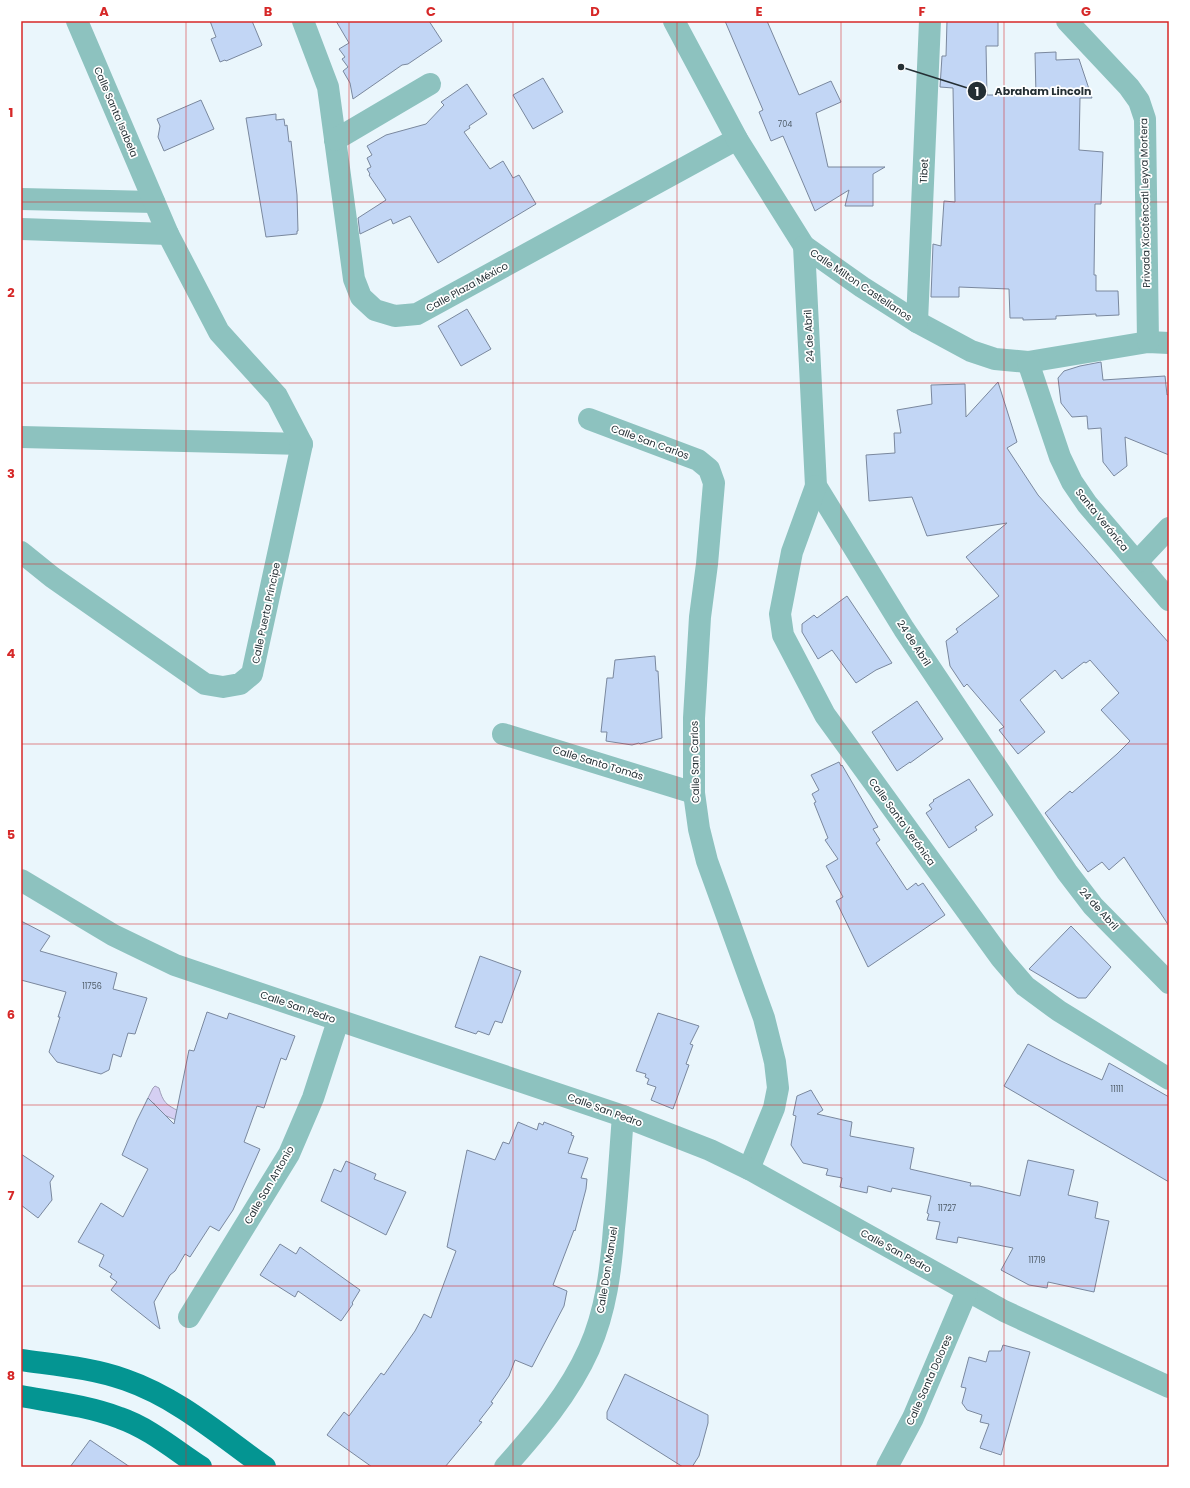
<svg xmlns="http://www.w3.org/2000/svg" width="1190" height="1488" font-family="Poppins,sans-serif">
	<rect width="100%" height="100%" fill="#eaf6fc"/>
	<path fill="#d5cff2" stroke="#a09fb9" d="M155,1086L159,1088C163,1102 166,1105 179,1111L176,1120L152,1110L155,1104L147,1100L153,1088Z"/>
	<g fill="#c2d6f5" stroke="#7a889e">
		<path d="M210,21H252L262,45L261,46L226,61L225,60L220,62L211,39L216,37Z"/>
		<path d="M336,21H429L442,41L408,64L402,65L353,99L350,83L343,71L348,67L342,59L345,57L339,49L349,43Z"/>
		<path d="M725,21H767L799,95L831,81L841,102L816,113L828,167H885L873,174V206H845L849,190L815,211L783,136L771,141L759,112L763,110Z"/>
		<path d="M947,21H998V46H986L987,95H1036L1035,53L1056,52V60L1079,59L1092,98H1080L1079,150L1103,152L1101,204H1095L1094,275H1096V291H1118L1119,315L1096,316V314L1056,316V319L1023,320V318H1010L1009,289L959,287V297H931L933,244L941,246L944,201L955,202L953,88L940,87L942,56H946Z"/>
		<path d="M543,78L563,112L533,129L513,95Z"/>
		<path d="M467,84L487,114L469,126L470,128L464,132L490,169L503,161L513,178L519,175L536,204L438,263L410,216L393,224L391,219L360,234L358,218L386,200L369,175L370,174L367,169L371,167L367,158L372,155L367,146L386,135L426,124L444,105L441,102Z"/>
		<path d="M201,100L214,129L164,151L158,137L160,126L157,119Z"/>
		<path d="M276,114V120L284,119L285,126L287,125L289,142L291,141L297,195L298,231H297V234L266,237L246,118Z"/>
		<path d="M467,309L491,349L461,366L438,326Z"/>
		<path d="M1101,362L1103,380L1165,376L1167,395L1169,394V455L1125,437L1127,466L1114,476L1103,462L1101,428L1088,429L1087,416L1072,417L1061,403L1058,378L1064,371L1080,366Z"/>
		<path d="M998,382L1017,442L1007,448L1038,495L1169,643V926L1124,857L1109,870L1102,862L1088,872L1045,813L1070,791L1072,793L1117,754L1130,741L1101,710L1119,693L1090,660L1086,663L1084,662L1062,679L1055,670L1020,700L1045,732L1018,754L999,730L1004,727L967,684L964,687L950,666L946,641L958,632L956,629L999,596L966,557L1007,523L927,536L912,497L869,501L866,455L895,453L894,433H901L897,410L932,404L931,385L965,384L966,417Z"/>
		<path d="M847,596L892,663L876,670L856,683L832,650L818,659L802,632V624L814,615L817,618Z"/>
		<path d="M655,656L656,671H658L662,738L640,744L639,743L632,745L606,741L607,732H601L607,678H613L615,660Z"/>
		<path d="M917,701L943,739L910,763V762L897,771L872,732Z"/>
		<path d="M839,762L841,766L842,765L878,827L873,829L880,840L876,843L907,890L916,883L918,886L923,883L945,915L868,967L836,901L843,897L826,866L838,859L825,840L828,838L814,803L816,802L812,794L819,790L811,775Z"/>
		<path d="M969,779L993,815L975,827L977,830L949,848L926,813L932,809L929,805L934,801L933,800Z"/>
		<path d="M21,921L50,936L40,951L117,973L113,989L147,998L135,1034L128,1033L121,1057L113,1054L109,1070L101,1074L57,1062L49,1052L60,1017H58L66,992L21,980Z"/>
		<path d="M1071,926L1111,967L1086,998H1078L1029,969Z"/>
		<path d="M480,956L521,971L502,1023L495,1021L489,1035L478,1031L476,1034L455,1027Z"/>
		<path d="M207,1012L227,1019L229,1013L295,1036L286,1060L281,1058L264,1108L257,1106L244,1142L260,1149L233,1210L219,1231L210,1226L190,1257L185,1254L175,1271L170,1275L154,1302L160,1329L111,1290L117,1282L110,1277L112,1274L99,1266L104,1255L78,1242L101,1203L123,1217L148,1169L122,1155L137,1120L148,1098L174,1124L189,1050L194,1051Z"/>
		<path d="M658,1013L699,1026L690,1044L693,1045L686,1064L689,1065L673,1109L651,1100L656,1087L647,1084L649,1079L645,1077L646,1074L636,1071Z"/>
		<path d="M1028,1044L1061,1061L1102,1080L1109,1063L1169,1097V1182L1004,1086Z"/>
		<path d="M811,1090L823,1110L817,1114L852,1122L850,1136L914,1148L910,1169L971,1183L970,1186H979L1020,1196L1028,1160L1074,1170L1068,1195L1098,1202L1095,1218L1109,1221L1094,1292L1048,1282L1047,1288L1029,1285L1001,1270L1013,1248L958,1237L957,1243L936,1239L940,1222L927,1220L929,1214L927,1213L931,1196L892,1188L891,1192L868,1186L867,1193L840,1187L842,1178L826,1175L828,1169L803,1163L791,1145L796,1116L793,1115L797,1096Z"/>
		<path d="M518,1122L537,1130L539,1123L543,1125L544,1122L572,1133L571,1135L574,1136L568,1153L588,1158L581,1178L587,1179L586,1189L575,1231L574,1230L553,1285L567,1291L564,1306L532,1367L515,1360L509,1376L491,1402L493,1403L479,1421L482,1422L445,1467H372L327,1435L344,1412L349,1416L381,1373L384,1375L415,1331L424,1314L431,1318L456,1251L447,1247L467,1150L495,1160L503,1142L509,1144Z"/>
		<path d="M21,1154L54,1176L50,1182L52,1200L38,1218L21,1205Z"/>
		<path d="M346,1161L376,1174L374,1179L406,1192L386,1235L321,1201L334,1169L341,1172Z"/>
		<path d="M280,1244L296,1254L300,1247L360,1290L352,1303L353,1304L341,1321L298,1291L295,1297L260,1275Z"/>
		<path d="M1003,1345L1030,1352L1001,1455L980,1448L989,1424L980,1422L982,1415L967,1410L962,1403L966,1388L961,1387L969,1357L986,1362L989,1351H1001Z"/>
		<path d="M625,1374L708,1415V1423L699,1456L692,1467H683L607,1419V1412Z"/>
		<path d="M90,1440L130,1467H70Z"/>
	</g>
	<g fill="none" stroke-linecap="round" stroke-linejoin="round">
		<g stroke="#8dc2bf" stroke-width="22">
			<path d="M303,21L328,87L354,279L361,297L375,310L395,316L417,314L737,139"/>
			<path d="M674,21L737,139L804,246L862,287L917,322L945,337L971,351L995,359L1028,362L1148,342L1169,343"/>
			<path d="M1067,21L1129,87L1139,101L1145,119L1148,342"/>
			<path d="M335,140L430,84"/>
			<path d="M21,199L154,202"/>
			<path d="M21,229L168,234"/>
			<path d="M804,246L816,486L904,629L1067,872L1093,906L1169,983"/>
			<path d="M917,322L930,21"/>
			<path d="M1028,362L1060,457L1072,482L1087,504L1169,600"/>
			<path d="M589,419L698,460L709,469L714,483L707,564L700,617L694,718V793L699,829L707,861L764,1018L775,1062L778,1088L774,1108L749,1169"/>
			<path d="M21,437L302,444"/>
			<path d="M816,486L792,552L780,614L783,635L825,715L1001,958L1025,986L1059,1011L1169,1079"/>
			<path d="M21,552L52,577L205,684L223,687L240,684L252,674L302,444L277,396L219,332L168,234L77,21"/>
			<path d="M1137,562L1169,528"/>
			<path d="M503,734L694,793"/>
			<path d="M21,880L113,935L175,965L623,1116L710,1150L749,1169L1004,1311L1169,1387"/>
			<path d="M189,1317L289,1154L313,1098L338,1021"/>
			<path d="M505,1467C537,1431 569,1394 589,1349C606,1311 611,1269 614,1228C618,1191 620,1153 623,1116"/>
			<path d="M887,1467L913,1418L967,1291"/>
		</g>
		<g stroke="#049592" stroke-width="22">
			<path d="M21,1360C56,1365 93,1368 126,1380C178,1398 221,1436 265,1467"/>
			<path d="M21,1396C54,1402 88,1406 120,1418C149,1428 175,1450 201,1467"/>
		</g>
	</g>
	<path fill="none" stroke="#d62828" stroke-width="1" stroke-opacity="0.55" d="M186,21V1467M349,21V1467M513,21V1467M677,21V1467M841,21V1467M1004,21V1467M21,202H1169M21,383H1169M21,564H1169M21,744H1169M21,924H1169M21,1105H1169M21,1286H1169"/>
	<g text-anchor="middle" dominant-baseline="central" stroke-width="3.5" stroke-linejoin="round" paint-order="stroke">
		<g font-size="8" fill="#4c5964">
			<text x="785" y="124">704</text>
			<text x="92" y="986">11756</text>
			<text x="1117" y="1089">11111</text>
			<text x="947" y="1208">11727</text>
			<text x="1037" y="1260">11719</text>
		</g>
		<g font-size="10" fill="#242f34" stroke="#fff">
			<text transform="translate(116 112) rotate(67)">Calle Santa Isabela</text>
			<text transform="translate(924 171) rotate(-87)">Tibet</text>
			<text transform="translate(1145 203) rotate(-91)">Privada Xicoténcatl Leyva Mortera</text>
			<text transform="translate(861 285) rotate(34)">Calle Milton Castellanos</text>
			<text transform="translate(467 287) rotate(-29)">Calle Plaza México</text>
			<text transform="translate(809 336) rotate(-93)">24 de Abril</text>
			<text transform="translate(650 442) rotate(20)">Calle San Carlos</text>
			<text transform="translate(1102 520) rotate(51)">Santa Verónica</text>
			<text transform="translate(266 613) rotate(-78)">Calle Puerta Príncipe</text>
			<text transform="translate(914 643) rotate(57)">24 de Abril</text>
			<text transform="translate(695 762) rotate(-91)">Calle San Carlos</text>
			<text transform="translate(598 763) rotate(17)">Calle Santo Tomás</text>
			<text transform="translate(902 822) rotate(54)">Calle Santa Verónica</text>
			<text transform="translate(1099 909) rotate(48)">24 de Abril</text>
			<text transform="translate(298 1007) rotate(19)">Calle San Pedro</text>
			<text transform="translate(605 1110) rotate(20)">Calle San Pedro</text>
			<text transform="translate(269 1185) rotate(-60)">Calle San Antonio</text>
			<text transform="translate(896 1251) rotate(29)">Calle San Pedro</text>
			<text transform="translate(607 1270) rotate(-81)">Calle Don Manuel</text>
			<text transform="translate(929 1380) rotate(-66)">Calle Santa Dolores</text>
		</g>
	</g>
	<path fill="none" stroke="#242f34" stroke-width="1.5" d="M901 67L977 91"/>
	<g fill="#242f34" stroke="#fff" stroke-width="1.5">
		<circle cx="901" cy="67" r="4"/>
		<circle cx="977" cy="91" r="10"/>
	</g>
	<g font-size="12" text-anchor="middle" font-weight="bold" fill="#fff">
		<text x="977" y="96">1</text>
	</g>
	<g font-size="11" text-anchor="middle" font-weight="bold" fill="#242f34" stroke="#fff" stroke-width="3.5" stroke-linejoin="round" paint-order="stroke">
		<text x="1043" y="95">Abraham Lincoln</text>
	</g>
	<rect width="1190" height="1488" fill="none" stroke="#ffffff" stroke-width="44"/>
	<rect x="22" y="22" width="1146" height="1444" fill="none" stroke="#d62828" stroke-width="1.5"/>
	<g font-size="13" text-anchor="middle" font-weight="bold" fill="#d62828">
		<text x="104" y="16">A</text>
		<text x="268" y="16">B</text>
		<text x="431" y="16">C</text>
		<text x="595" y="16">D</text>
		<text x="759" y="16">E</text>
		<text x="922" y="16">F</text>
		<text x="1086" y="16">G</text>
		<text x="11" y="117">1</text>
		<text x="11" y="297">2</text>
		<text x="11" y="478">3</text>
		<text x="11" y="658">4</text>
		<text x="11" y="839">5</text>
		<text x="11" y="1019">6</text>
		<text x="11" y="1200">7</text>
		<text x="11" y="1380">8</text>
	</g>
</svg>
